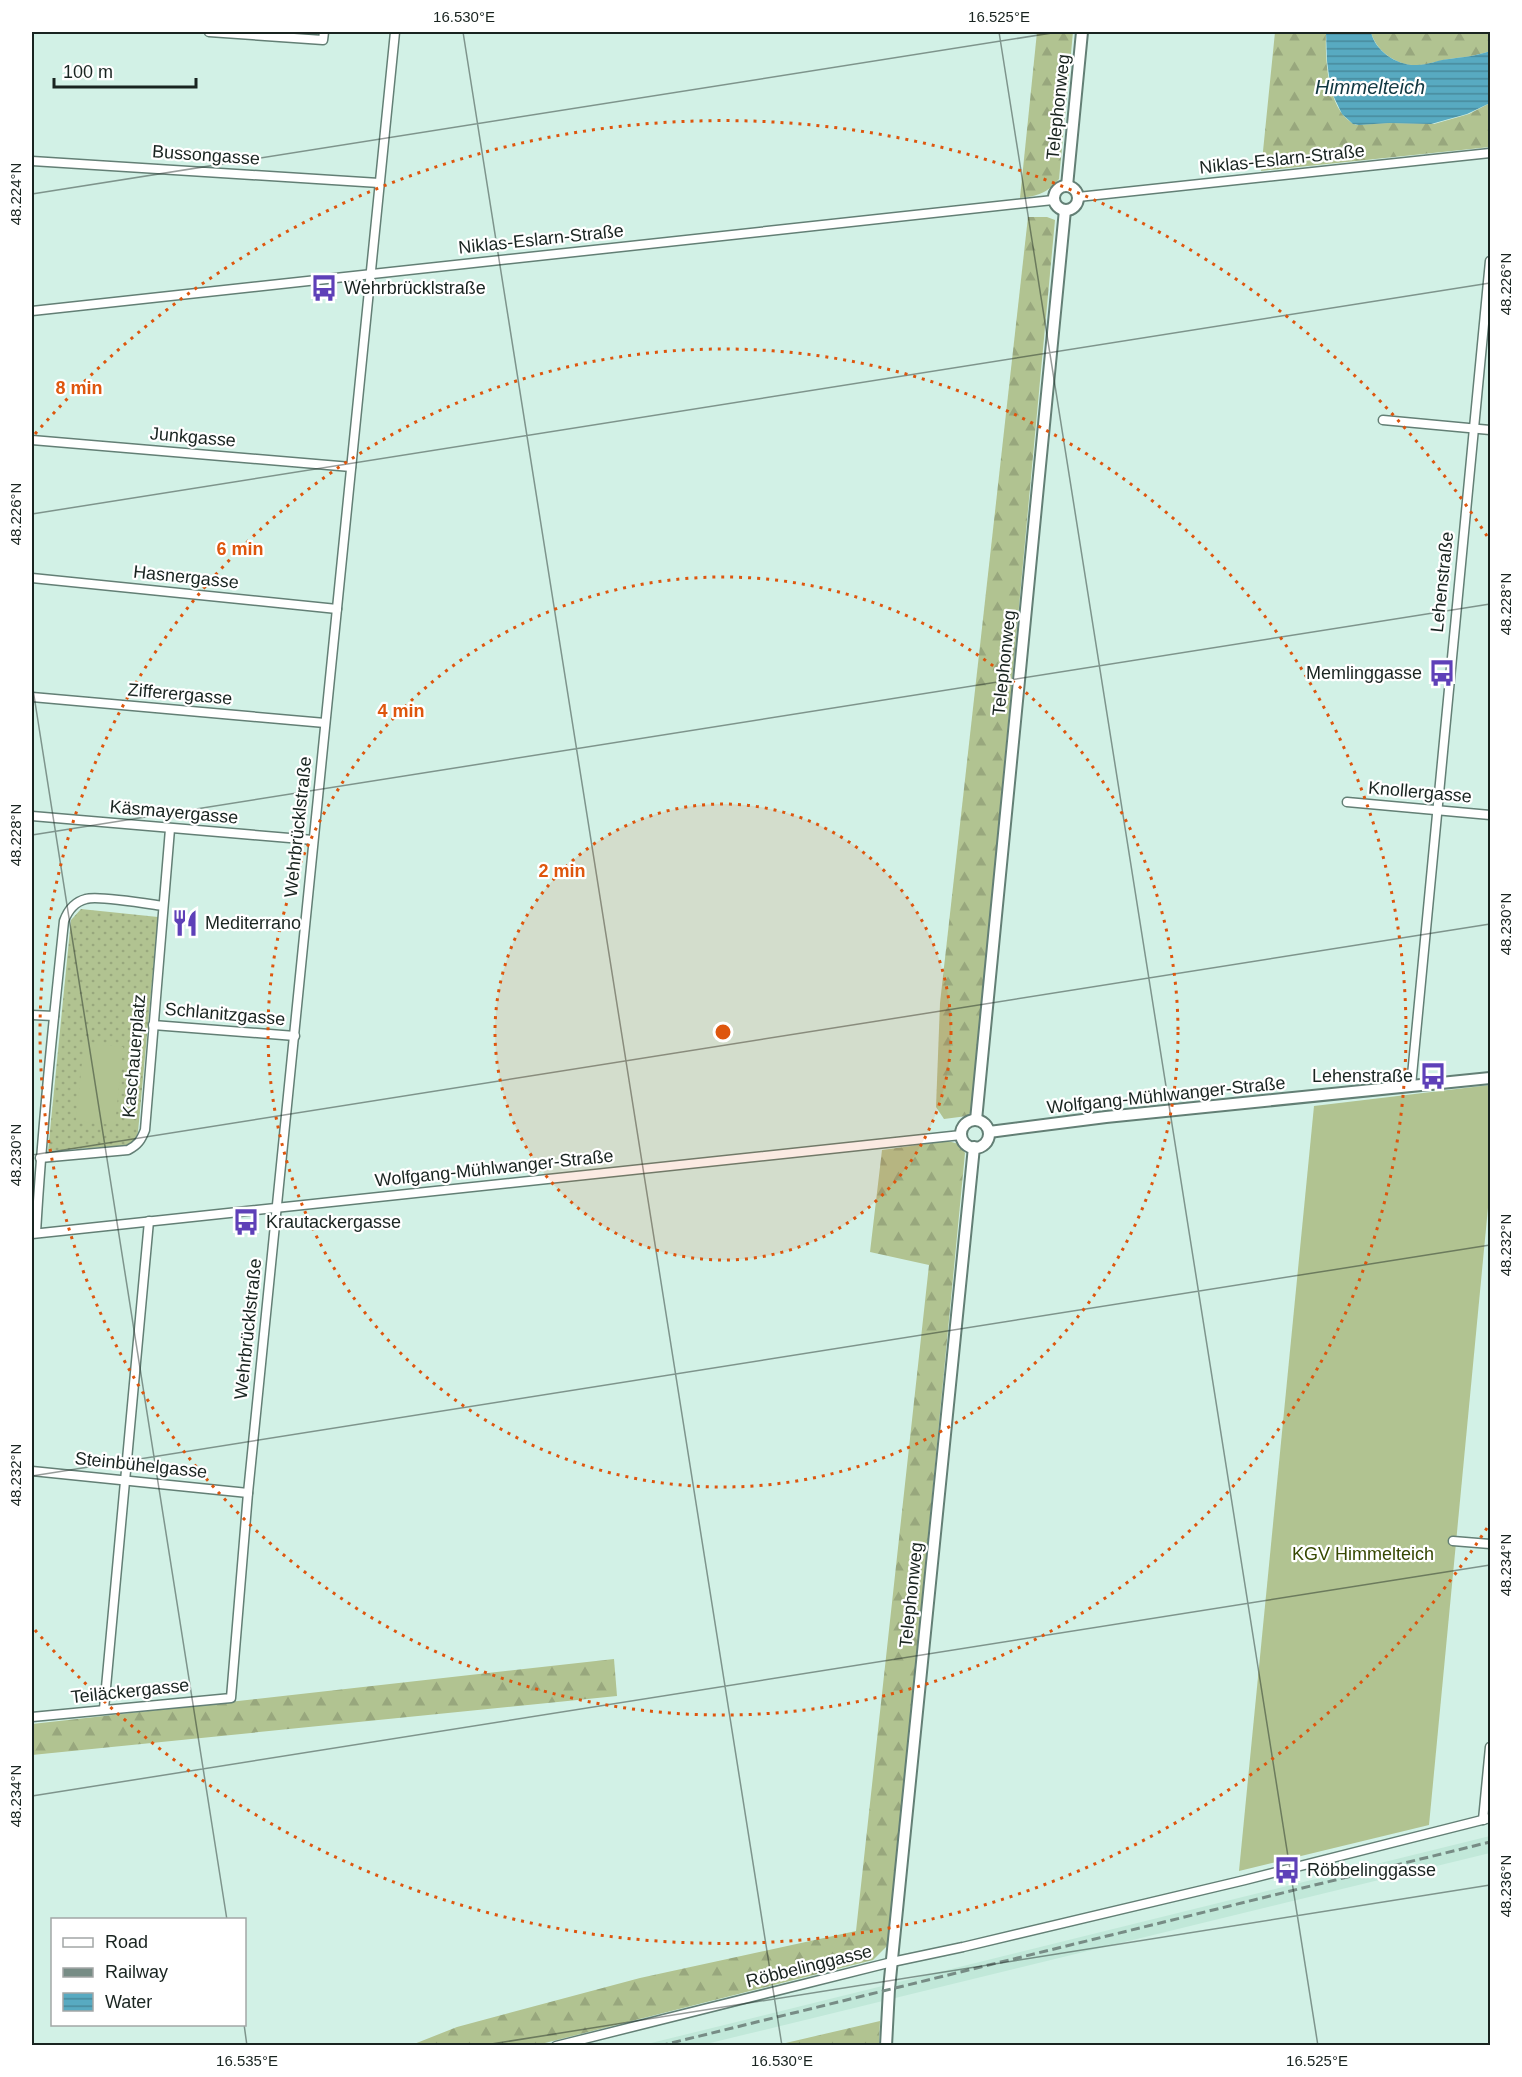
<svg xmlns="http://www.w3.org/2000/svg" width="1522" height="2077" font-family="Arial,sans-serif">
	<defs>
		<pattern id="grass-dots" width="8" height="8" patternUnits="userSpaceOnUse" patternTransform="scale(1.5)"><rect width="8" height="8" fill="#b1c391"/><path d="M2 2h.1M6 6h.1" fill="none" stroke="#98a77d" stroke-width="1.8" stroke-linecap="round"/></pattern>
		<pattern id="forest-firs" width="22" height="20" patternUnits="userSpaceOnUse" patternTransform="scale(1.5)"><rect width="22" height="20" fill="#b1c391"/><path d="M5 1l3.5 6h-7zM16 11l3.5 6h-7z" fill="#98a77d"/></pattern>
		<pattern id="water-rules" width="6" height="5" patternUnits="userSpaceOnUse" patternTransform="scale(1.5)"><rect width="6" height="5" fill="#58aac1"/><path d="M0 2.5h6" fill="none" stroke="#488a9c"/></pattern>
	</defs>
	<rect width="100%" height="100%" fill="#d2f1e6"/>
	<path fill="#c1e8d9" d="M1490,1836V1853L702,2045L639,2046Z"/>
	<path fill="url(#grass-dots)" d="M81,909L158,917L138,1132L135,1141L130,1145L48,1151L71,920Z"/>
	<g fill="url(#forest-firs)">
		<path d="M1037,32H1073L1059,179C1047,193 1038,196 1020,198Z"/>
		<path d="M1275,32H1326C1325,59 1327,112 1356,125L1389,123L1434,124L1469,114L1490,103V147L1261,171Z"/>
		<path d="M1371,32H1490V51C1476,56 1464,57 1449,59C1437,61 1424,66 1412,65C1394,64 1375,49 1371,32Z"/>
		<path d="M1028,217H1047L1055,220L972,1111L967,1116L944,1119L936,1107L940,1003Z"/>
		<path d="M947,1141C957,1143 961,1144 965,1153L889,1944L873,1960L537,2045L409,2046L457,2027L640,1978L856,1931L929,1265L870,1252L882,1150Z"/>
		<path d="M614,1659L617,1696L32,1755V1724Z"/>
		<path d="M880,2021L879,2045H777Z"/>
	</g>
	<g fill="#b1c391">
		<path d="M84,1043L123,1047L115,1125L76,1121Z"/>
		<path d="M1490,1085V1187L1429,1825L1239,1871L1314,1106Z"/>
	</g>
	<path fill="url(#water-rules)" d="M1326,32H1371C1375,51 1397,66 1417,65C1428,65 1438,60 1449,59C1464,57 1476,56 1490,51V103L1467,114L1431,124L1389,123L1359,125L1353,124L1342,114L1331,91L1327,61Z"/>
	<g fill="none" stroke-linecap="round" stroke-linejoin="round">
		<defs>
			<g id="minor">
				<path d="M209,32L323,40L324,32"/>
				<path d="M32,161L379,183"/>
				<path d="M1078,197L1490,153"/>
				<path d="M32,311L1053,200"/>
				<path d="M1383,420L1490,430"/>
				<path d="M32,440L351,467"/>
				<path d="M32,578L337,609"/>
				<path d="M32,697L325,723"/>
				<path d="M1347,802L1490,815"/>
				<path d="M32,816L313,840"/>
				<path d="M32,1015L54,1016"/>
				<path d="M153,1025L295,1036"/>
				<path d="M1411,1086L1490,261"/>
				<path d="M40,1158L128,1150C138,1145 141,1140 145,1130L170,829"/>
				<path d="M36,1233C42,1129 53,1025 64,921C68,910 74,902 86,899C97,895 149,904 163,906"/>
				<path d="M32,1234L961,1135"/>
				<path d="M32,1471L248,1493"/>
				<path d="M1453,1541L1490,1544"/>
				<path d="M104,1709L149,1221"/>
				<path d="M32,1717L231,1698L248,1493L395,32"/>
				<path d="M1483,1820L1490,1747"/>
				<path d="M556,2046L892,1962L963,1947L1245,1880L1490,1818"/>
			</g>
			<g id="tertiary">
				<circle cx="1066" cy="198" r="12"/>
				<path d="M1067,186L1082,32"/>
				<path d="M976,1120L1065,210"/>
				<circle cx="975" cy="1134" r="14"/>
				<path d="M989,1132L1106,1117L1490,1078"/>
				<path d="M886,2046L889,1989L974,1147"/>
			</g>
		</defs>
		<use href="#minor" stroke="#637f75" stroke-width="11"/>
		<use href="#tertiary" stroke="#637f75" stroke-width="14"/>
		<use href="#minor" stroke="#fff" stroke-width="8"/>
		<use href="#tertiary" stroke="#fff" stroke-width="10"/>
		<path stroke="#778c85" stroke-width="3" stroke-dasharray="9 4.5" stroke-linecap="butt" d="M659,2046L1490,1842"/>
	</g>
	<path fill="none" stroke="#192420" stroke-width="1.5" stroke-opacity="0.45" d="M463,32L782,2046M999,32L1318,2046M32,194L1058,32M32,514L1490,283M32,683L227,1920M32,835L1490,604M32,1155L1490,924M32,1476L1490,1245M32,1796L1490,1565M244,2024L247,2046M479,2046L1490,1885"/>
	<circle cx="723" cy="1032" r="228" fill="#de560d" fill-opacity=".12"/>
	<g fill="none" stroke="#de560d" stroke-width="3" stroke-dasharray="3 6">
		<circle cx="723" cy="1032" r="228"/>
		<circle cx="723" cy="1032" r="455"/>
		<circle cx="723" cy="1032" r="683"/>
		<path d="M1487 1528A911 911 0 0 1 35 1630M35 434A911 911 0 0 1 1487 536"/>
	</g>
	<defs>
		<symbol id="bus-bare" viewBox="-9 -9 18 18"><path d="M-5-6H5V4H4V6H2V4H-2V6H-4V4H-5ZM-3.5-4V0h7V-4ZM-3.5 1.2v1.5H-2V1.2ZM2 1.2v1.5H3.5V1.2Z" fill="#5e40b8" stroke="#fff" stroke-width="2.5" paint-order="stroke"/></symbol>
		<symbol id="restaurant-bare" viewBox="-9 -9 18 18"><path d="M-5-6h1v4h1v-4h1v4h1v-4h1v5L-1.5 .5V6h-2V.5L-5-1ZM5-6V6H3V1.5H1.5Q1.5-4 5-6Z" fill="#5e40b8" stroke="#fff" stroke-width="2.5" paint-order="stroke"/></symbol>
	</defs>
	<g fill-rule="evenodd">
		<use href="#bus-bare" x="305" y="269" width="38" height="38"/>
		<use href="#bus-bare" x="1423" y="654" width="38" height="38"/>
		<use href="#restaurant-bare" x="166" y="904" width="38" height="38"/>
		<use href="#bus-bare" x="1414" y="1057" width="38" height="38"/>
		<use href="#bus-bare" x="227" y="1203" width="38" height="38"/>
		<use href="#bus-bare" x="1268" y="1851" width="38" height="38"/>
	</g>
	<g text-anchor="middle" dominant-baseline="central" stroke-width="4.5" stroke-linejoin="round" paint-order="stroke">
		<g font-size="18" fill="#192420" stroke="#fff">
			<text transform="translate(1058 107) rotate(-84)">Telephonweg</text>
			<text transform="translate(206 155) rotate(4)">Bussongasse</text>
			<text transform="translate(1282 159) rotate(-6)">Niklas-Eslarn-Straße</text>
			<text transform="translate(541 239) rotate(-6)">Niklas-Eslarn-Straße</text>
			<text transform="translate(193 437) rotate(5)">Junkgasse</text>
			<text transform="translate(186 577) rotate(6)">Hasnergasse</text>
			<text transform="translate(1442 582) rotate(-84)">Lehenstraße</text>
			<text transform="translate(1004 663) rotate(-84)">Telephonweg</text>
			<text transform="translate(180 694) rotate(5)">Zifferergasse</text>
			<text transform="translate(1420 792) rotate(5)">Knollergasse</text>
			<text transform="translate(174 812) rotate(5)">Käsmayergasse</text>
			<text transform="translate(298 827) rotate(-84)">Wehrbrücklstraße</text>
			<text transform="translate(225 1014) rotate(5)">Schlanitzgasse</text>
			<text transform="translate(134 1056) rotate(-85)">Kaschauerplatz</text>
			<text transform="translate(1166 1095) rotate(-6)">Wolfgang-Mühlwanger-Straße</text>
			<text transform="translate(494 1168) rotate(-6)">Wolfgang-Mühlwanger-Straße</text>
			<text transform="translate(248 1329) rotate(-84)">Wehrbrücklstraße</text>
			<text transform="translate(141 1465) rotate(6)">Steinbühelgasse</text>
			<text transform="translate(911 1595) rotate(-84)">Telephonweg</text>
			<text transform="translate(130 1691) rotate(-6)">Teiläckergasse</text>
			<text transform="translate(809 1966) rotate(-14)">Röbbelinggasse</text>
		</g>
		<g font-size="18" fill="#192420" stroke="#fff" text-anchor="start">
			<text x="344" y="288">Wehrbrücklstraße</text>
			<text x="1422" y="673" text-anchor="end">Memlinggasse</text>
			<text x="205" y="923">Mediterrano</text>
			<text x="1413" y="1076" text-anchor="end">Lehenstraße</text>
			<text x="266" y="1222">Krautackergasse</text>
			<text x="1307" y="1870">Röbbelinggasse</text>
		</g>
		<g font-size="18" fill="#364800" stroke="#fff">
			<text x="1363" y="1554">KGV Himmelteich</text>
		</g>
		<g font-size="20" font-style="italic" fill="#113842" stroke="#fff">
			<text x="1370" y="87">Himmelteich</text>
		</g>
	</g>
	<circle cx="723" cy="1032" r="9" fill="#de560d" stroke="#fff" stroke-width="3"/>
	<g font-size="18" text-anchor="middle" font-weight="bold" fill="#de560d" stroke="#fff" stroke-width="4.5" stroke-linejoin="round" paint-order="stroke">
		<text x="79" y="394">8 min</text>
		<text x="240" y="555">6 min</text>
		<text x="401" y="717">4 min</text>
		<text x="562" y="877">2 min</text>
	</g>
	<rect width="1522" height="2077" fill="none" stroke="#ffffff" stroke-width="66"/>
	<rect x="51" y="1918" width="195" height="108" fill="#ffffff" stroke="#a3a7a6" stroke-width="1.5"/>
	<rect x="63" y="1938" width="30" height="9" fill="#ffffff" stroke="#a3a7a6" stroke-width="1.5"/>
	<text x="105" y="1948" font-size="18" fill="#192420">Road</text>
	<rect x="63" y="1968" width="30" height="9" fill="#778c85" stroke="#a3a7a6" stroke-width="1.5"/>
	<text x="105" y="1978" font-size="18" fill="#192420">Railway</text>
	<rect x="63" y="1993" width="30" height="18" fill="url(#water-rules)" stroke="#a3a7a6" stroke-width="1.5"/>
	<text x="105" y="2008" font-size="18" fill="#192420">Water</text>
	<path d="M54 78v9h142v-9" fill="none" stroke="#192420" stroke-width="3"/>
	<text x="63" y="78" font-size="18" fill="#192420" stroke="#ffffff" stroke-width="4.5" paint-order="stroke">100 m</text>
	<rect x="33" y="33" width="1456" height="2011" fill="none" stroke="#192420" stroke-width="2"/>
	<g font-size="15" text-anchor="middle" fill="#192420">
		<text x="464" y="22">16.530°E</text>
		<text x="999" y="22">16.525°E</text>
		<text transform="translate(16 194) rotate(-90)" y="5">48.224°N</text>
		<text transform="translate(1506 284) rotate(-90)" y="5">48.226°N</text>
		<text transform="translate(16 514) rotate(-90)" y="5">48.226°N</text>
		<text transform="translate(1506 604) rotate(-90)" y="5">48.228°N</text>
		<text transform="translate(16 835) rotate(-90)" y="5">48.228°N</text>
		<text transform="translate(1506 924) rotate(-90)" y="5">48.230°N</text>
		<text transform="translate(16 1155) rotate(-90)" y="5">48.230°N</text>
		<text transform="translate(1506 1245) rotate(-90)" y="5">48.232°N</text>
		<text transform="translate(16 1475) rotate(-90)" y="5">48.232°N</text>
		<text transform="translate(1506 1565) rotate(-90)" y="5">48.234°N</text>
		<text transform="translate(16 1796) rotate(-90)" y="5">48.234°N</text>
		<text transform="translate(1506 1886) rotate(-90)" y="5">48.236°N</text>
		<text x="247" y="2066">16.535°E</text>
		<text x="782" y="2066">16.530°E</text>
		<text x="1317" y="2066">16.525°E</text>
	</g>
</svg>
